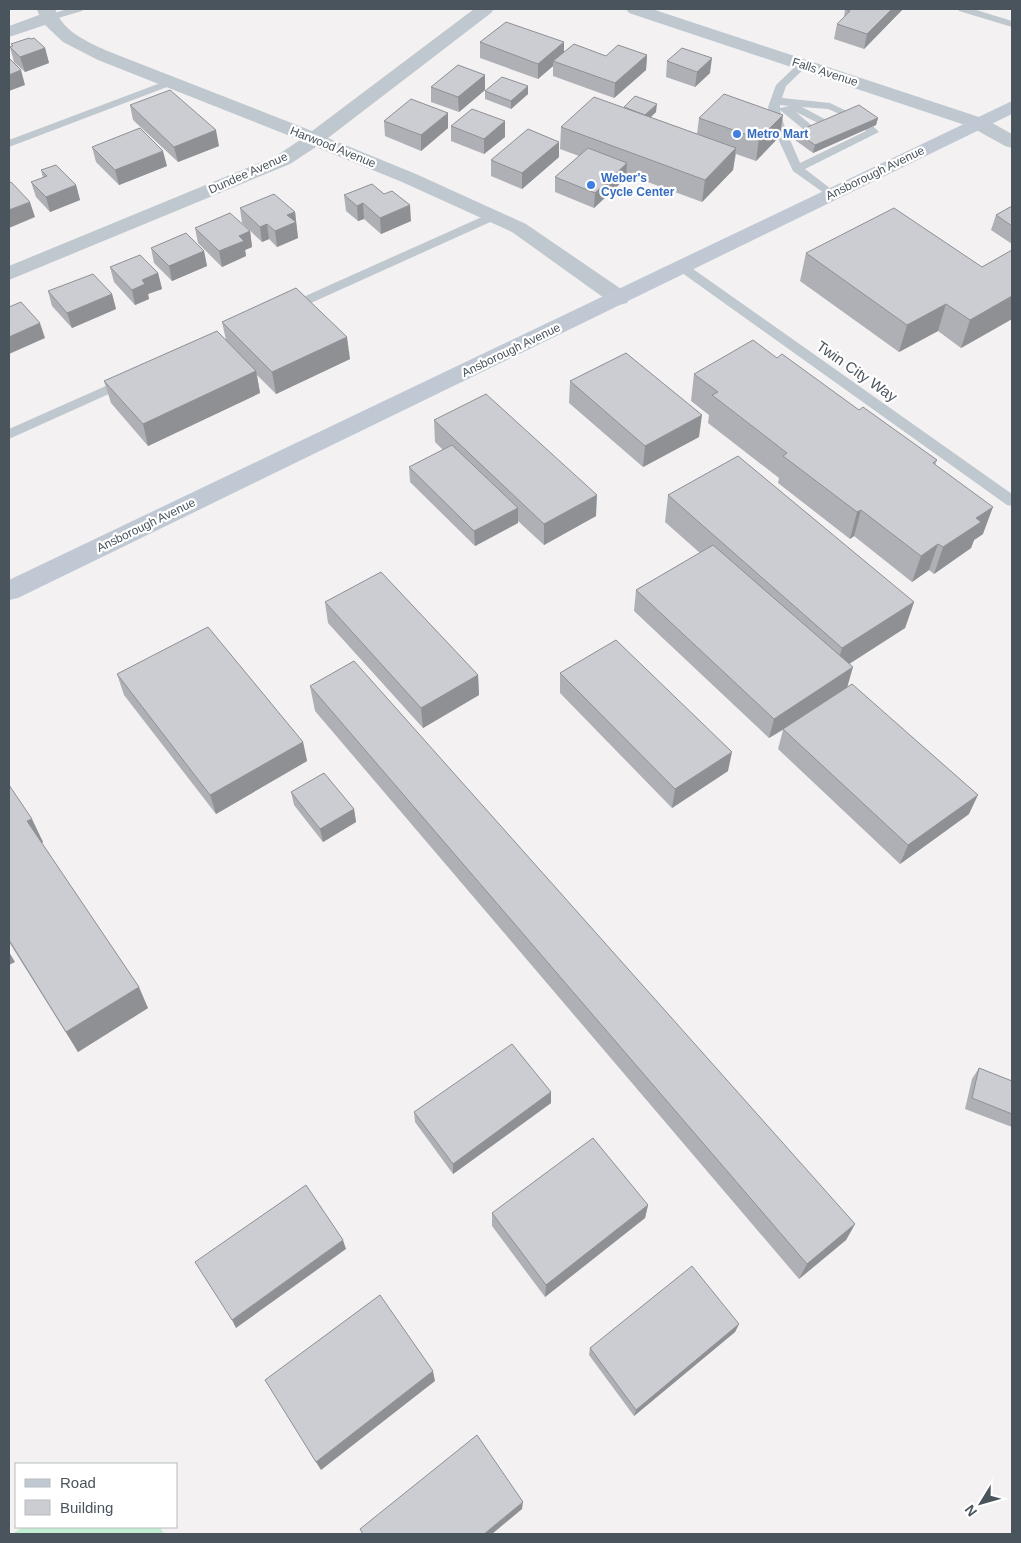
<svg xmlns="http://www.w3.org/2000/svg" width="1021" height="1543" font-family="Arial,sans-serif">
	<rect width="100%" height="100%" fill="#f3f1f1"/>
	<path fill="#c3edd3" d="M23,1527H160L164,1534H12Z"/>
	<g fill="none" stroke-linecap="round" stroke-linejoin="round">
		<g fill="#c0c8cf" fill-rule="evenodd">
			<path d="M68,9H83L82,11L48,21L43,18L44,16Z"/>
			<path d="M958,9H973L1012,21V27L959,11Z"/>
			<path d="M803,62L808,65L786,86L782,98L830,103L857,116L851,119L828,109L802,107L836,125L830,128L826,127L796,112L817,130L819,132L813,135L809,134L780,110L785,128L800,163L866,131L863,128L865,126H873L879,132L805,169L835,192L837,194L831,198L793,171L773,128L768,107L776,85L799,63ZM780,105L789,106L780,108Z"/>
			<path d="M171,79L176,82L175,84L9,147V140Z"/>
			<path d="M493,212L497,213L499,216L497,219L291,312H283L281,309L283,306Z"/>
			<path d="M682,263L686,264L1012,494V506L1007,505L678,270L676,267L678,264Z"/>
			<path d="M126,377L131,378L133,381L131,384L9,439V429Z"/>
		</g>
		<path fill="#c0c8cf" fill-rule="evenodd" d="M37,9H55C64,33 88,42 110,52L312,131L474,9H494L491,13L328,138L416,174L526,224L627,293L630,298L627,303L619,305L611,303L512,232L402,182L316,147L290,164L9,280V266L276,156L300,140L98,60L63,42L45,25L9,37V26L39,15Z"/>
		<path fill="#c0c8cf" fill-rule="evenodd" d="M626,9H652L985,119L1012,134V148L1005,146L971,127L629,13Z"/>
		<path fill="#c0c9d3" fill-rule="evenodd" d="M1012,101V114L18,598L9,600V580Z"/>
	</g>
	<g fill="#afb0b5">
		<path d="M844,9H903L864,49L834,39L837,24L844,17L845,9Z"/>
		<path d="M480,42H564V52L606,56L647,55L646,70L614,98L553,76V66L538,79L480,58Z"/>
		<path d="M11,44L45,48L49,63L25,72L14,62L10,47L12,46Z"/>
		<path d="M667,61L710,73L695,87L666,77Z"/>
		<path d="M485,75V90L459,112L431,102V87Z"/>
		<path d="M485,91L528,94L511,109L485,99Z"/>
		<path d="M130,105L219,146L178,162L133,120Z"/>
		<path d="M623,108L656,112L650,117L697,134L699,118L780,136L756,161L736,154L733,170L702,202L626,174V178L594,208L555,192V177L579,156L560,149L561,127Z"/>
		<path d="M878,118L876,125L813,153L795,140L796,132Z"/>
		<path d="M384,121L448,128L421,151L385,136Z"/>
		<path d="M505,121V137L484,154L451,141V126Z"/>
		<path d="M559,142V157L522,189L491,176V160Z"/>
		<path d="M92,147L167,166L119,185L96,162Z"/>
		<path d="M41,170L76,185L80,200L50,212L36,197L31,182L43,178Z"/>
		<path d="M344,195L411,221L381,234L364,219L358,221L346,211Z"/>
		<path d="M1012,206V244L991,230L996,215Z"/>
		<path d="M240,208L295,212L298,238L277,247L269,239L262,242L242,223Z"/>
		<path d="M195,228L250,231L252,247L245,250L246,256L222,267L198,243Z"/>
		<path d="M151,248L204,251L207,266L172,281L154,263Z"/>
		<path d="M1012,250V319L961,348L938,331L899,352L800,281L806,253L982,267Z"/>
		<path d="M110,267L158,273L162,289L148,294L149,299L135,305L114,282Z"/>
		<path d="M48,291L112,294L116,309L72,328L52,306Z"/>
		<path d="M222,322L350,359L276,394L257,375L260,393L148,446L111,403L104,381L226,340Z"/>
		<path d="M777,358L937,460L935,465L983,534L974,540L971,548L934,574L929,570L912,582L854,536L850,539L778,483L779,478L708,423L709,415L691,401L694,374Z"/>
		<path d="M570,381L699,437L643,467L569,403Z"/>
		<path d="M434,420L596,516L544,545L518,521V523L475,546L410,482L409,467L443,450L435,442Z"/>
		<path d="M668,495L914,602L905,628L849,664L847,687L969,814L900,864L778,749L783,730L769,738L634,611L636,590L700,553L665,522Z"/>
		<path d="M325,602L478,675L479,695L423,728L328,623Z"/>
		<path d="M560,673L728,771L672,808L560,693Z"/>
		<path d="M117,674L303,742L307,761L216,814L124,695Z"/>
		<path d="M310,686L855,1224L846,1240L799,1279L315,711Z"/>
		<path d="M9,785L43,842L42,843L148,1008L78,1052L9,942Z"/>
		<path d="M291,792L354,809L356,822L323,842L294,805Z"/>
		<path d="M979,1068L1012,1081V1127L965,1109L972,1079Z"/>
		<path d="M551,1092V1103L453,1174L415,1122L414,1112Z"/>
		<path d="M648,1205L645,1218L545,1297L492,1226V1213Z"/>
		<path d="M739,1324L735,1332L634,1416L589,1355L590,1348Z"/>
	</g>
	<g fill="#8e9094">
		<path d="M892,9H903L864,49L867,34Z"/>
		<path d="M564,42V57L553,61V66L538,79V64Z"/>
		<path d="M45,48L49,63L25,72L20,57Z"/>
		<path d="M647,55L646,70L614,98L615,83Z"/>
		<path d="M712,58L710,73L695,87L697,72Z"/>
		<path d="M21,70L25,85L9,91V75Z"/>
		<path d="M485,75V90L459,112L458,97Z"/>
		<path d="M528,86V94L511,109V101Z"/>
		<path d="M657,104L656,112L645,123V115Z"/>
		<path d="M448,113V128L421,151V135Z"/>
		<path d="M783,115L780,136L756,161L759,139Z"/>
		<path d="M878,118L876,125L813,153L815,145Z"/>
		<path d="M505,121V137L484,154V139Z"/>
		<path d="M216,130L219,146L178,162L174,147Z"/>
		<path d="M559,142V157L522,189V173Z"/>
		<path d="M736,148L733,170L702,202L705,180Z"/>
		<path d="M163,151L167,166L119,185L115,170Z"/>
		<path d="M627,163L626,178L594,208L595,193Z"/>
		<path d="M76,185L80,200L50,212L46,197Z"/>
		<path d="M30,202L35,217L9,228V210Z"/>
		<path d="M363,203L364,219L358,221L357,206Z"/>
		<path d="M410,205L411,221L381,234L380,218Z"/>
		<path d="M295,212L298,238L277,247L275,231L287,215Z"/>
		<path d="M267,224L269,239L262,242L260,227Z"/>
		<path d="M250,231L252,247L245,250L246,256L222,267L219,251L239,236Z"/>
		<path d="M204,251L207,266L172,281L169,266Z"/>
		<path d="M158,273L162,289L148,294L149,299L135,305L132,290L142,280Z"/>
		<path d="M112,294L116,309L72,328L67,313Z"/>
		<path d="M1012,296V319L961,348L970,320Z"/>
		<path d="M946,304L938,331L899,352L907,325Z"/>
		<path d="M40,323L45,338L9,354V337Z"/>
		<path d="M347,337L350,359L276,394L272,372Z"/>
		<path d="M256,371L260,393L148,446L143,424Z"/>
		<path d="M702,415L699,437L643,467L645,446Z"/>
		<path d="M597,495L596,516L544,545V524Z"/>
		<path d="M993,507L983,534L974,540L971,548L934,574L943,547L976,518Z"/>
		<path d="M518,508V523L475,546L474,531Z"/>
		<path d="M861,510L854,536L850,539L857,512Z"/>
		<path d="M938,544L929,570L912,582L921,556Z"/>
		<path d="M914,602L905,628L835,673L842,648Z"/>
		<path d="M853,667L847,688L769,738L774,719Z"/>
		<path d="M478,675L479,695L423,728L421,708Z"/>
		<path d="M303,742L307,761L216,814L210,795Z"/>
		<path d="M732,752L728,771L672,808L675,789Z"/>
		<path d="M978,795L969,814L900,864L908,845Z"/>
		<path d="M354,809L356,822L323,842L320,829Z"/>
		<path d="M32,819L43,842L38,845L27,821Z"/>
		<path d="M9,952L15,962L9,965Z"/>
		<path d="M139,987L148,1008L78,1052L66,1032Z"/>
		<path d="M551,1092V1103L453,1174V1164Z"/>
		<path d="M648,1205L645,1218L545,1297L546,1285Z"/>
		<path d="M855,1224L846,1240L799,1279L807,1264Z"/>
		<path d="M343,1240L346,1249L236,1328L232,1320Z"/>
		<path d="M739,1324L735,1332L634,1416L636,1410Z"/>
		<path d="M433,1371L435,1381L321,1470L316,1462Z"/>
		<path d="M523,1502L522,1509L492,1534H484Z"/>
	</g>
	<g fill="#cbcdd3" stroke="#8e9094">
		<path d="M845,9H892L867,34L837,24L850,11Z"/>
		<path d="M506,22L564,42L538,64L480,42Z"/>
		<path d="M29,38L31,39L34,38L45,48L20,57L10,47L13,46L11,44Z"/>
		<path d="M574,44L606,56L618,45L647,55L615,83L553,61Z"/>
		<path d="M682,48L712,58L697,72L667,61Z"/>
		<path d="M9,58L21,70L9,75Z"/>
		<path d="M458,65L485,75L458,97L431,87Z"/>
		<path d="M502,77L528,86L511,101L485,91Z"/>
		<path d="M170,90L216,130L174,147L130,105Z"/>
		<path d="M724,94L783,115L759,139L699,118Z"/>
		<path d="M635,96L657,104L645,115L624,107Z"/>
		<path d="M594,97L736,148L705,180L561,127Z"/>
		<path d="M411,99L448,113L421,135L384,121Z"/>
		<path d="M859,105L878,118L815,145L796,132Z"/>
		<path d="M472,109L505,121L484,139L451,126Z"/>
		<path d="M140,128L163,151L115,170L92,147Z"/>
		<path d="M528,129L559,142L522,173L491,160Z"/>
		<path d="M588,148L627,163L595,193L555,177Z"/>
		<path d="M56,165L76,185L46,197L31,182L47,176L41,170Z"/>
		<path d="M11,182L30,202L9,210V183Z"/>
		<path d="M372,184L384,194L392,191L410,205L380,218L363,203L357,206L344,195Z"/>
		<path d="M274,194L295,212L287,215L296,222L275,231L267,224L260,227L240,208Z"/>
		<path d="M1012,206V226L996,215Z"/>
		<path d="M894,208L982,267L1012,250V296L970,320L946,304L907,325L806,253Z"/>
		<path d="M230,213L250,231L239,236L244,241L219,251L195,228Z"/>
		<path d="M186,233L204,251L169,266L151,248Z"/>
		<path d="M140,255L158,273L142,280L145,284L132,290L110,267Z"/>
		<path d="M93,274L112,294L67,313L48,291Z"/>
		<path d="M296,288L347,337L272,372L222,322Z"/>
		<path d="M21,302L40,323L9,337V307Z"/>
		<path d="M217,331L256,371L143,424L104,381Z"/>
		<path d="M753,340L777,358L782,354L859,410L863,407L937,460L933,463L993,507L976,518L981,522L943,547L938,544L921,556L861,510L857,512L783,456L787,453L712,395L718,392L694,374Z"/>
		<path d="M626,353L702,415L645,446L570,381Z"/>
		<path d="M486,394L597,495L544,524L434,420Z"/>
		<path d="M452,445L518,508L474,531L409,467Z"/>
		<path d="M738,456L914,602L842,648L668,495Z"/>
		<path d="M713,545L853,667L774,719L636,590Z"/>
		<path d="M381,572L478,675L421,708L325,602Z"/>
		<path d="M208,627L303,742L210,795L117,674Z"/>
		<path d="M616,640L732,752L675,789L560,673Z"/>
		<path d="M354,661L855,1224L807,1264L310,686Z"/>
		<path d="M852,684L978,795L908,845L783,729Z"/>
		<path d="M324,773L354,809L320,829L291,792Z"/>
		<path d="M9,785L32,819L27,821L139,987L66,1032L9,940Z"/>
		<path d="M512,1044L551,1092L453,1164L414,1112Z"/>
		<path d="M979,1068L1012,1081V1114L972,1098Z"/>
		<path d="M593,1138L648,1205L546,1285L492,1213Z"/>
		<path d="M306,1185L343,1240L232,1320L195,1262Z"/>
		<path d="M692,1266L739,1324L636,1410L590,1348Z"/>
		<path d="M380,1295L433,1371L316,1462L265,1380Z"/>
		<path d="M477,1435L523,1502L484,1534H363L360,1529Z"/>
	</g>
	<g fill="#3f7fe0" stroke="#fff" stroke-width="2">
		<circle cx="737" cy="134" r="5"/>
		<circle cx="591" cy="185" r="5"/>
	</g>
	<g text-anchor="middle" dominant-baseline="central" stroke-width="4.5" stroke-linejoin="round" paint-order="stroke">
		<g font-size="12" fill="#4a545d" stroke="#fff">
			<text transform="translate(825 72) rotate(18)">Falls Avenue</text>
			<text transform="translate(333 147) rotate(22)">Harwood Avenue</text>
			<text transform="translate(248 173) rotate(-24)">Dundee Avenue</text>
			<text transform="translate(875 173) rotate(-26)">Ansborough Avenue</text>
			<text transform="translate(511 350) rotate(-26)">Ansborough Avenue</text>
			<text transform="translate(146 525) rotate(-26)">Ansborough Avenue</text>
		</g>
		<g font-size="12" font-weight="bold" fill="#366cbe" stroke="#fff" text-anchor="start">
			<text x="747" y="134">Metro Mart</text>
			<text x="601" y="178">Weber's<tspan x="601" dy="14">Cycle Center</tspan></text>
		</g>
		<g font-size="15" fill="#4a545d" stroke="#fff">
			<text transform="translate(857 371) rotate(35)">Twin City Way</text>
		</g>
	</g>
	<rect width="1021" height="1543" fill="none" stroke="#4a545d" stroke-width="20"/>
	<rect x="15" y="1463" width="162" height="65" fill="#ffffff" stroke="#b7bbbe"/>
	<rect x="25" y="1479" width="25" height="8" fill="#c0c9d3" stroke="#b7bbbe"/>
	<text x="60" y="1488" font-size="15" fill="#4a545d">Road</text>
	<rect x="25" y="1500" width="25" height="15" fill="#cbcdd3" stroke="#b7bbbe"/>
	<text x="60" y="1513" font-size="15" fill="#4a545d">Building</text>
	<g transform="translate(981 1503) rotate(233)" stroke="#ffffff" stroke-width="4" paint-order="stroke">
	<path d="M0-4L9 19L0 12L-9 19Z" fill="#4a545d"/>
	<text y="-8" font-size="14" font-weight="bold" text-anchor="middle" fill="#4a545d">N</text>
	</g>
</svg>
